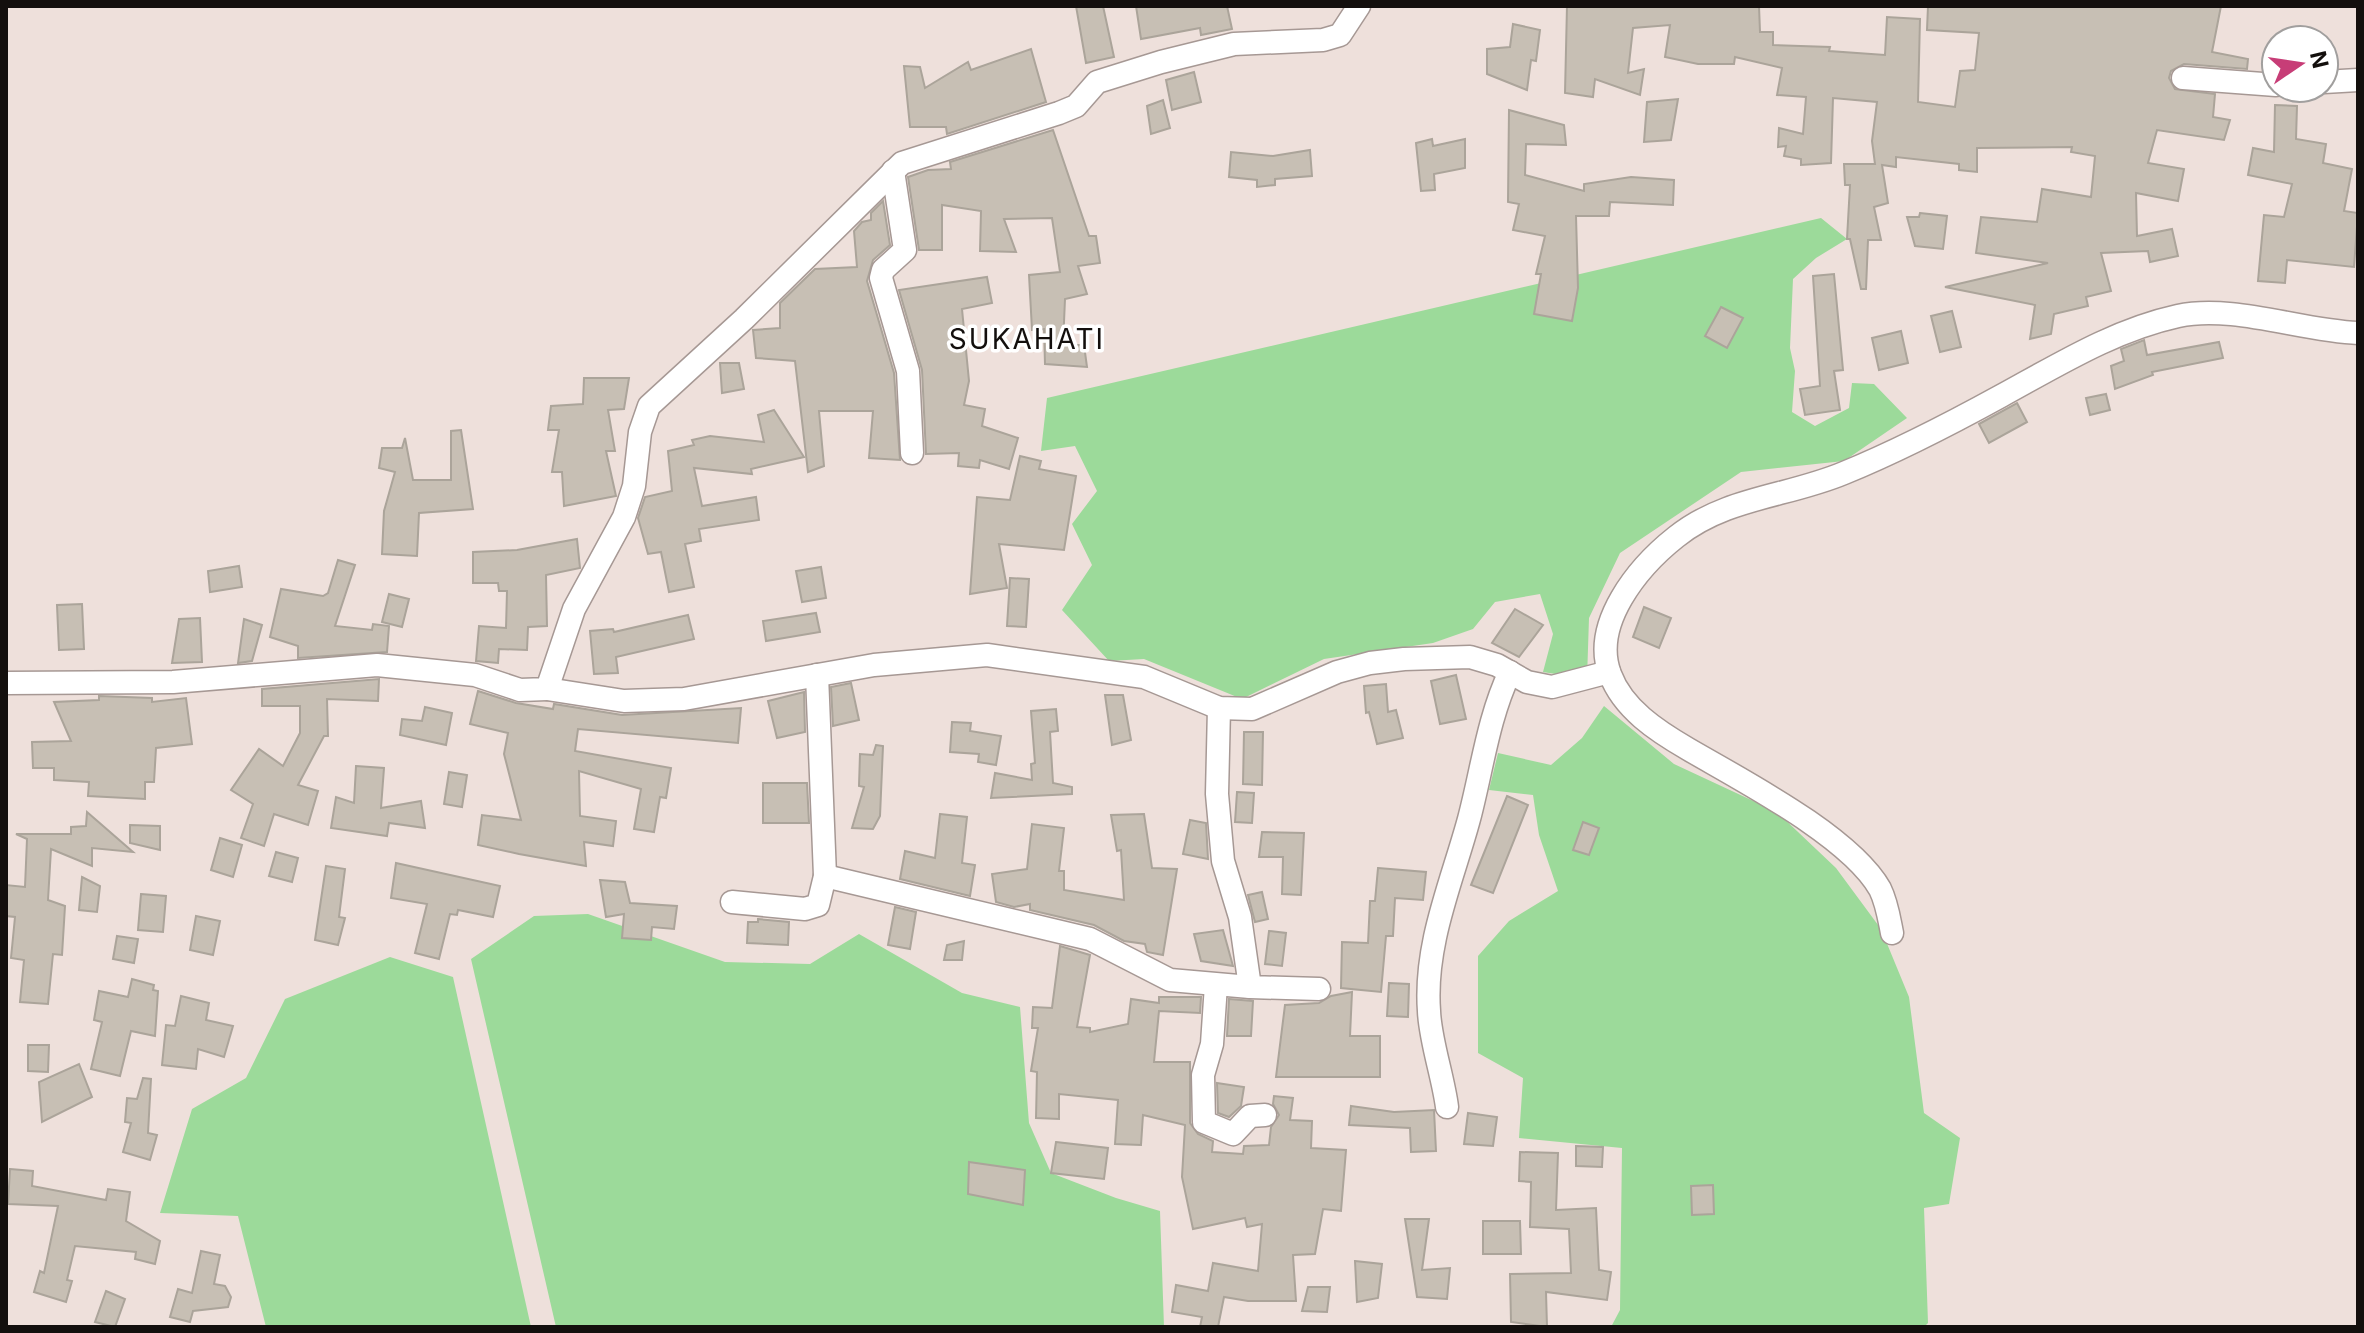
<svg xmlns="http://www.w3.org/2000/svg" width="2364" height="1333" font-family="Inter,sans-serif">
	<rect width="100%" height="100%" fill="#eee0db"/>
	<g fill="#9cda9a">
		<path d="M1821,218L1847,239L1816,258L1793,279L1790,348L1795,371L1792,412L1815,426L1849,408L1852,383L1874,384L1907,418L1844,461L1741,472L1620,553L1589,618L1587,679L1543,672L1553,634L1540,594L1495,602L1473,629L1433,643L1324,659L1242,699L1144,659L1109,661L1062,610L1092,565L1072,524L1097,491L1075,446L1041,451L1047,398Z"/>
		<path d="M1604,706L1674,764L1777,812L1836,868L1881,929L1909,997L1924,1113L1960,1138L1949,1204L1924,1208L1928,1323L1924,1327H1611L1620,1310L1622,1148L1519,1138L1523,1078L1478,1053V956L1509,921L1558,891L1539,835L1533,795L1489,790L1498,753L1551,765L1582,738Z"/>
		<path d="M588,914L725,962L810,964L859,934L962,993L1020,1007L1029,1123L1051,1173L1116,1198L1160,1211L1164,1327H556L471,959L534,916Z"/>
		<path d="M390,957L453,977L531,1327H266L238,1216L160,1213L192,1109L246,1078L285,999Z"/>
	</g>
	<g fill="#c7bfb4" stroke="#aba49a" stroke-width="2">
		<path d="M1076,6H1103L1114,57L1086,63Z"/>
		<path d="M1136,6H1227L1232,29L1201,35L1200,28L1141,39Z"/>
		<path d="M1567,6H1759L1760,32H1773V45L1830,47L1829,51L1885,55L1887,17L1920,19L1918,102L1955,107L1960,71L1975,70L1979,33L1927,30L1928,6H2221L2212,52L2248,59L2247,69L2184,64L2171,71L2169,78L2175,89L2215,94L2213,117L2230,120L2224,140L2157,130L2148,163L2184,169L2178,201L2136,193L2137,236L2172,229L2178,256L2150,262L2148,251L2101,253L2111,291L2086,297L2088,306L2054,314L2051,334L2030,339L2035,305L1945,287L2048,263L1976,253L1981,217L2037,222L2042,189L2091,197L2095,156L2071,152L2072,147L1977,148V172L1959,170V164L1896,157V167L1882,165L1888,203L1874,207L1881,240H1868L1866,289H1861L1850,239H1847L1850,185H1845L1844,164H1875L1872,141L1877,102L1833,98L1831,163L1801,165V159L1784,156L1786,146L1778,147L1779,128L1803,134L1806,97L1777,95L1782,68L1735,57L1734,64H1698L1665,57L1670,25L1633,28L1628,73L1644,69L1640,95L1595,79L1593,97L1565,93Z"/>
		<path d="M1513,24L1540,30L1536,61L1531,60L1527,90L1487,74V49L1510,47Z"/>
		<path d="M1031,49L1046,102L947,134L946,127H910L904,66L920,67L925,88L968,62L971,70Z"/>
		<path d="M1194,72L1201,102L1172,110L1166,80Z"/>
		<path d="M1678,99L1671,140L1644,142L1647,102Z"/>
		<path d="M1163,100L1170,128L1151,134L1147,106Z"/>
		<path d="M2275,105L2297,106L2296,139L2326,144L2323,163L2352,169L2344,211L2358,213L2354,267L2287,260L2285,283L2258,281L2264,215L2284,217L2292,184L2248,175L2253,148L2274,152Z"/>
		<path d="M1509,110L1564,125L1566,145L1526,144L1525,175L1584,191V184L1631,177L1674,180L1673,205L1610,202L1609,216H1576L1578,288L1572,321L1534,314L1541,274H1536L1545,236L1513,230L1519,204L1508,202Z"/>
		<path d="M1053,130L1089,236H1096L1100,263L1078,266L1087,294L1065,299L1063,345H1084L1087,367L1045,364L1044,329L1032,330L1029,275L1060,272L1052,218L1004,219L1016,252L980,251L981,211L942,205V250H919L908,177L928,170L951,169L950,162Z"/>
		<path d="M1432,139L1433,146L1465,139V168L1434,174L1435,190L1421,191L1416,143Z"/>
		<path d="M1310,150L1312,176L1275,179V185L1257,187V180L1229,177L1231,152L1273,156Z"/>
		<path d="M883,201L890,245L873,260L867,281L894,373L900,460L869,458L873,411H819L824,466L808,472L795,361L756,358L753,330L780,328V303L815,269L857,267L854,231L862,222L871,220V213Z"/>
		<path d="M1920,213L1947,216L1943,249L1915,246L1907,217H1919Z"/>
		<path d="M1834,274L1843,370L1834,371L1840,410L1805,415L1800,389L1820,386L1813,276Z"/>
		<path d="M987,277L992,303L962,309L969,381L964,405L985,409L982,426L1018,438L1009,469L980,460L979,468L958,466L959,453L926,454L922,370L899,290Z"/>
		<path d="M1721,307L1743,318L1727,348L1705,336Z"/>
		<path d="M1952,311L1961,347L1940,352L1931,316Z"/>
		<path d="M1901,331L1908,363L1879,370L1872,338Z"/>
		<path d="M2144,340L2147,355L2219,342L2223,358L2152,372L2153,375L2115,389L2111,366L2124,361L2121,349Z"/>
		<path d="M720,363H739L744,389L722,393Z"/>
		<path d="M584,378H629L624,409L608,410L615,451H606L616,496L564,506L562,472H552L559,430H548L551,406L583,404Z"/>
		<path d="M2106,394L2110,410L2090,415L2086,398Z"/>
		<path d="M2017,403L2027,422L1989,443L1979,424Z"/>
		<path d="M774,410L804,457L751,469L752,474L694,468L702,506L756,497L759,520L699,529L701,541L685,544L694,587L669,592L661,552L648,554L638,518L645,497L672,491L668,451L694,445L692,440L710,436L764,442L758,415Z"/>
		<path d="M461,430L473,509L419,513L417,556L382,554L384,511L395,472L379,468L382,448H402L405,438L413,480H451V431Z"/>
		<path d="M1020,456L1041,461L1039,469L1076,476L1064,550L999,544L1007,588L970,594L977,497L1010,500Z"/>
		<path d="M577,539L580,568L546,575L547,626L528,627L527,650L499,649L498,663L476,661L479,626L506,628L507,591H499L498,583H473V552L517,550Z"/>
		<path d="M338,560L355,565L335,626L372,630L373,624L389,626L387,652L298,658V646L270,637L281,589L323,596L328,593Z"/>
		<path d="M239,566L242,587L210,592L208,571Z"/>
		<path d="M821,567L826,598L802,602L796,571Z"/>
		<path d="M1010,578L1029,579L1026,627L1007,626Z"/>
		<path d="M389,594L409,599L402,627L382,622Z"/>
		<path d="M82,604L84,649L59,650L57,605Z"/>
		<path d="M1644,607L1671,618L1659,648L1633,637Z"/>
		<path d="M1515,609L1543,625L1519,657L1492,643Z"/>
		<path d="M816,613L820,632L766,641L763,621Z"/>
		<path d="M688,615L694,639L616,657L618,673L594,674L590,631L613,629L614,632Z"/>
		<path d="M200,618L202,662L172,663L179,619Z"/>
		<path d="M244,619L262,625L252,661L238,663Z"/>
		<path d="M1456,675L1466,719L1440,724L1431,681Z"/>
		<path d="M379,679L378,701L327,699L328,736H324L298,785L318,791L308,825L274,814L264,846L241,838L253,804L231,790L259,749L283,766L300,733V706H262V689Z"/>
		<path d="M851,683L859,720L833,726L831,687Z"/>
		<path d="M1386,684L1388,712L1396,710L1403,738L1377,744L1369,712L1366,713L1364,686Z"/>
		<path d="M478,691L516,703L553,709L554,704L622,715L741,708L738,743L578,729L575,751L671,768L666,798L660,797L654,832L634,829L641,789L579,771L580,816L616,821L613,846L584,842L586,866L519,854L478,845L482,815L521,820L504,754L508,733L470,724Z"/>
		<path d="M804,692L805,732L777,738L768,701Z"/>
		<path d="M1105,695H1123L1131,740L1112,745Z"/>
		<path d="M99,696L152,698V702L186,698L192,744L156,748L154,782H145V799L88,796L89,782L54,780V768H33L32,742L71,741L54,702L99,700Z"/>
		<path d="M425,707L452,713L446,745L400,735L402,719L422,721Z"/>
		<path d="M1056,709L1058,731L1050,732L1053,783L1072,787V794L991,798L995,773L1032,780L1031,764L1035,763L1031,711Z"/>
		<path d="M952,722L971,723L970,731L1001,736L996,765L978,762L979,754L950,752Z"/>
		<path d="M1244,732H1263L1262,785L1243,784Z"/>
		<path d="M876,745L883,746L880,816L873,829L852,828L864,787L859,786L860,754L873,755Z"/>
		<path d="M356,766L384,768L381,808L421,801L425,828L389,823L387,836L331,828L336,797L354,803Z"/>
		<path d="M449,772L467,775L462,807L444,804Z"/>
		<path d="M763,783H807L809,823H763Z"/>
		<path d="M1237,792L1254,793L1252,823L1235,822Z"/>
		<path d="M1507,796L1528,805L1493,893L1471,885Z"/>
		<path d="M87,812L133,852L92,848V866L51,849L48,900L65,906L62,955L53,954L48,1004L20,1002L24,960L11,958L15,917L6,916V885L25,887L27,839L16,834H71V827L86,826Z"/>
		<path d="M940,814L967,817L962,863L975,865L970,896L900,879L905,851L935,858Z"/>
		<path d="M1144,814L1152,868L1177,869L1163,955L1147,952L1145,944L1124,941L1094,925L1030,910V904L1014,907L996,902L992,874L1027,869L1032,824L1064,828L1059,871H1064V890L1124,900L1121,850L1117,851L1111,815Z"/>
		<path d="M1190,820L1206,823L1208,859L1183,854Z"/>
		<path d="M1583,822L1599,828L1589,855L1573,850Z"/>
		<path d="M130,825L160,826V850L130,843Z"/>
		<path d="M1262,832L1304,833L1301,895L1282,894L1283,857H1259Z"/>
		<path d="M220,838L242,845L233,877L211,870Z"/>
		<path d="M276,852L298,858L292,882L269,876Z"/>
		<path d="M396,863L500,886L493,917L458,910L457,915L450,914L439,959L415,953L427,904L391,898Z"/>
		<path d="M326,866L345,869L339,917L345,918L338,945L315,940Z"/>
		<path d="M1378,868L1426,872L1423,900L1395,898L1393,936H1386L1381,992L1341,988L1342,942L1368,943L1370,901H1375Z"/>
		<path d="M82,877L100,886L97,912L79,910Z"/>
		<path d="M600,880L625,882L630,903L677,906L674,929L652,927L651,940L622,938L624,914L606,917Z"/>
		<path d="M1262,892L1268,919L1255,922L1248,895Z"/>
		<path d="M141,894L166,896L163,932L138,930Z"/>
		<path d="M895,907L916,912L910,949L888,945Z"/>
		<path d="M196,916L220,921L213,955L190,950Z"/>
		<path d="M758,919L789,922L788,945L747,943L748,922H758Z"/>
		<path d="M1223,930L1233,966L1201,961L1194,934Z"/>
		<path d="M1269,931L1286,933L1282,966L1265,964Z"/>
		<path d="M117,936L138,939L134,963L113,959Z"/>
		<path d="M964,941L962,960H944L947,945Z"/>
		<path d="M1060,946L1090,955L1077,1027L1090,1028V1032L1128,1024L1131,999L1159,1003V997H1201L1200,1013L1159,1011L1154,1062H1190V1123L1198,1134L1213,1141L1212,1152L1243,1154L1244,1146L1269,1145L1271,1127L1279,1115L1273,1104L1274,1096L1293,1098L1290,1120L1312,1121L1311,1148L1346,1150L1341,1211L1323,1209L1315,1254L1293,1255L1296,1301H1248L1224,1297L1218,1327H1200L1202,1317L1172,1312L1176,1285L1208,1291L1213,1263L1258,1271L1262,1224L1247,1227L1245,1218L1193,1229L1182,1177L1185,1125L1143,1115L1141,1145L1115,1144L1118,1100L1059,1094V1119L1036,1118L1037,1072L1031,1071L1038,1028H1032L1033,1007L1052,1008Z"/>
		<path d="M132,979L154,985L153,990L158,991L155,1036L131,1031L120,1076L91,1069L102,1022L94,1020L99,991L128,997Z"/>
		<path d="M1389,983L1409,984L1408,1017L1387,1016Z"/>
		<path d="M1352,992L1350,1036H1380V1077H1276L1285,1005L1319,1003L1331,996Z"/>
		<path d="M181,996L209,1003L206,1020L233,1026L224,1057L198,1049L196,1069L162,1065L166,1025L175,1026Z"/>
		<path d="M1229,999L1253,1001L1251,1036H1227Z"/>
		<path d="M28,1045H49L48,1072L28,1071Z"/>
		<path d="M79,1064L92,1097L42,1122L39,1082Z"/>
		<path d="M143,1078L151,1079L148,1133L157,1135L150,1160L123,1152L131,1123L125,1122L127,1098L137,1099Z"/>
		<path d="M1217,1083L1244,1087L1241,1106L1229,1117L1218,1113Z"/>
		<path d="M1351,1106L1394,1112L1434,1110L1436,1151L1411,1152L1410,1128L1349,1125Z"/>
		<path d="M1468,1113L1497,1117L1493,1146L1464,1144Z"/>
		<path d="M1056,1142L1108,1148L1104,1179L1051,1173Z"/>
		<path d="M1576,1146L1603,1147L1602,1167L1576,1166Z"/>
		<path d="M1520,1152L1558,1153L1556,1210L1596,1208L1599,1270L1611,1272L1607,1300L1546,1292L1547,1327L1511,1322L1510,1274L1571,1273L1569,1229L1530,1227L1531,1182L1519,1181Z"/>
		<path d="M969,1162L1025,1170L1023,1205L968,1194Z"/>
		<path d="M10,1169L33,1171L32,1186L106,1200L108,1189L130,1192L126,1221L160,1241L155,1264L135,1259L136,1252L75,1246L67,1280L72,1281L66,1302L34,1292L40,1271L44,1273L58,1206L8,1204Z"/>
		<path d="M1713,1185L1714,1214L1692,1215L1691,1186Z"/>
		<path d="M1405,1219H1429L1422,1270L1450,1268L1447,1299L1417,1297Z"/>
		<path d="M1483,1221H1520L1521,1254H1483Z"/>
		<path d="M201,1251L220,1255L214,1284L225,1286L231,1297L228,1307L193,1311L190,1322L170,1317L178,1289L192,1293Z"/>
		<path d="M1355,1261L1382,1264L1378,1298L1357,1302Z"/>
		<path d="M1308,1287H1330L1327,1312L1302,1311Z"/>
		<path d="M106,1291L125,1299L115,1327L95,1322Z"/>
	</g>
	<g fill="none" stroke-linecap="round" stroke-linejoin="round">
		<defs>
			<g id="street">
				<path d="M2183,78L2276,85"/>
				<path d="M2324,82L2358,80"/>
				<path d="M893,171L905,250L883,270L881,278L908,371L912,453"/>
				<path d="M6,683L173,682L377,665L475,675L520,690L547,689L574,609L624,517L634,486L640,432L649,406L744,319L902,163L1059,113L1076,106L1097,82L1161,62L1234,44L1323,40L1340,35L1359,6"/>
				<path d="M547,689L624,701L684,699L874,665L987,655L1144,677L1219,708L1252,709L1337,672L1370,663L1404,659L1470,657L1497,665L1527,682L1552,687L1609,672"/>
				<path d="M1219,708L1217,794L1223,861L1240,917L1250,987L1319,989"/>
				<path d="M825,876L1090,939L1170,980L1250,987"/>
				<path d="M732,902L805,909L818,905L825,876L817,675"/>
				<path d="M1892,933C1889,918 1887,903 1880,889C1850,836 1741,780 1688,749C1657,731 1623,709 1610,674C1591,624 1638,567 1676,537C1726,497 1787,497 1844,473C1898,451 1950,424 2001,396C2058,365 2114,330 2178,316C2232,304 2302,331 2358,333"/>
				<path d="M1216,985L1212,1044L1203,1075L1204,1122L1233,1134L1250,1116L1265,1115"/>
				<path d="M1447,1107C1443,1076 1430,1040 1429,1011C1424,944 1452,882 1469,819C1482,770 1488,718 1510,672"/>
			</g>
		</defs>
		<use href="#street" stroke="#a69894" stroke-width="25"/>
		<use href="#street" stroke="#fff" stroke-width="22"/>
	</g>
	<g text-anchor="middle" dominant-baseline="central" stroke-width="7" stroke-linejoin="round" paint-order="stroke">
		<g font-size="28" letter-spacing="2" fill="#130f0d" stroke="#fff">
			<text x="1027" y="339">SUKAHATI</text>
		</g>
	</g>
	<rect width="2364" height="1333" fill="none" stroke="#130f0d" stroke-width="16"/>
	<g transform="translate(2300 64) rotate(77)"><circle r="38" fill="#ffffff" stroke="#a19f9e" stroke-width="2"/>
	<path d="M0-6L14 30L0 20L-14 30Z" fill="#c73d77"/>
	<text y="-12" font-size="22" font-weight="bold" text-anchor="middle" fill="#130f0d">N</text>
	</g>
</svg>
